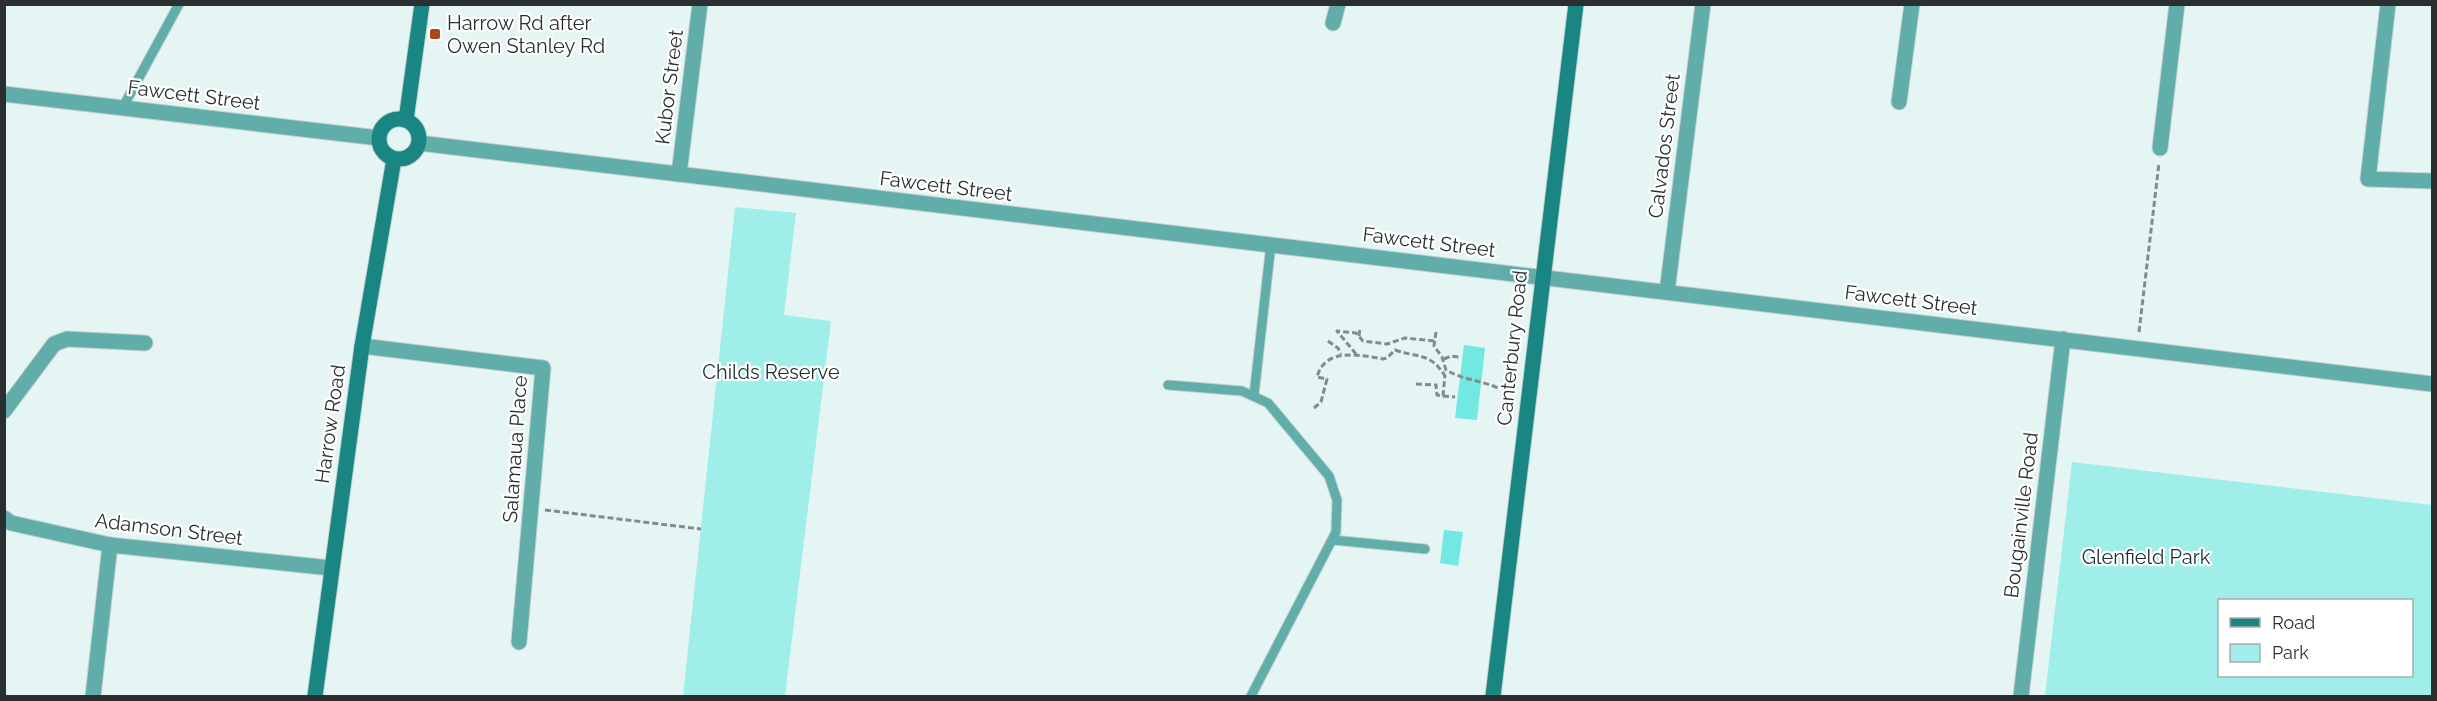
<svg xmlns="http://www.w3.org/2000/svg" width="2437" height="701" font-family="Raleway,sans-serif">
	<rect width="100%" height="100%" fill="#e5f5f4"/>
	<g fill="#9feeea" fill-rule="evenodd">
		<path d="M735,207L796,213L784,315L831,321L785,696H683Z"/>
		<path d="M2072,462L2432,505V696H2045ZM2220,600H2412V676H2220Z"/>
	</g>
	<g fill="#71e8e2">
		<path d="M1464,345L1485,348L1477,420L1455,418Z"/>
		<path d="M1444,530L1463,532L1458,566L1440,563Z"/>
	</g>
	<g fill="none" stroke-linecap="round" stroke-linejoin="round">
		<defs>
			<g id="lane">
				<path d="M123,107L179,4"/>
				<path d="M1168,385L1242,391L1268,403L1329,476L1337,500L1336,532L1251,696"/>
				<path d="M1254,395L1271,244"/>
				<path d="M1333,540L1425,549"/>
			</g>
			<g id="street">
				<path d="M2388,4L2368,179L2432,181"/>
				<path d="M1333,23L1338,4"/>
				<path d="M4,94L379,138"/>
				<path d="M1899,102L1912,4"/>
				<path d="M419,143L2432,384"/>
				<path d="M2160,148L2177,4"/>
				<path d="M679,174L700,4"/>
				<path d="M1667,292L1703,4"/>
				<path d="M362,346L543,368L519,642"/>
				<path d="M4,411L54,344L67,339L145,343"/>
				<path d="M4,518L11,523L110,545L331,568"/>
				<path d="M93,696L110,545"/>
				<path d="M2021,696L2063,339"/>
			</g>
			<g id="secondary">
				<circle cx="399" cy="139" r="20"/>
				<path d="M406,120L422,4"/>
				<path d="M315,696L362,346L394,159"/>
				<path d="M1493,696L1576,4"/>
			</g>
		</defs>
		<use href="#lane" stroke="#c3d2d1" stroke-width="11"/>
		<use href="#street" stroke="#c3d2d1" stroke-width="17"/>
		<use href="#secondary" stroke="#c3d2d1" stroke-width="17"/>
		<g stroke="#818c8b" stroke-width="3" stroke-dasharray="6 3" stroke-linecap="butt">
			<path d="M1436,332L1434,346L1442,357L1446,370C1463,380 1480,380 1498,388"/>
			<path d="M2139,332L2159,163"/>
			<path d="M1359,336L1360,328"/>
			<path d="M1328,341L1338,348L1341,354"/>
			<path d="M1356,354L1337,331L1356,333L1363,341L1387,344L1405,338L1435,341"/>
			<path d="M1444,359L1451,356L1459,357"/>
			<path d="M1416,384L1436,385L1437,395L1443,396L1445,375"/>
			<path d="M1443,396L1455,397"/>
			<path d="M1314,408L1321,402L1327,379L1317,377C1325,347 1360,355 1383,359L1387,358L1395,350C1418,358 1430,352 1445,376"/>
			<path d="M545,510L701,529"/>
		</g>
		<use href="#lane" stroke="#61ada9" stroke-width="9"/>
		<use href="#street" stroke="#61ada9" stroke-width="15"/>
		<use href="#secondary" stroke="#198683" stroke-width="15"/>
	</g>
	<rect fill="#ab4618" stroke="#fff" stroke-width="2" x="429" y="28" width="12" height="12" rx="3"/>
	<g text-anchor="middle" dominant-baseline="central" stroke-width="4.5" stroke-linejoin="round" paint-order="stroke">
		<g font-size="20" fill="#2a302f" stroke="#fff" text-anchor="start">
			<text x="447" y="23">Harrow Rd after<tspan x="447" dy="23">Owen Stanley Rd</tspan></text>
		</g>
		<g font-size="20" fill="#2a302f" stroke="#fff">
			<text transform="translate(669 87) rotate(-83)">Kubor Street</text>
			<text transform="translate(194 95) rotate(7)">Fawcett Street</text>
			<text transform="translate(1664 146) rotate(-83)">Calvados Street</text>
			<text transform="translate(946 186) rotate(7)">Fawcett Street</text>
			<text transform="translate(1429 242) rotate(7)">Fawcett Street</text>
			<text transform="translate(1911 300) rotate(7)">Fawcett Street</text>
			<text transform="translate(1512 348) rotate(-84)">Canterbury Road</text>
			<text transform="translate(330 424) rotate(-82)">Harrow Road</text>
			<text transform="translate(515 449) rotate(-86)">Salamaua Place</text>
			<text transform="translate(2021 515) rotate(-83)">Bougainville Road</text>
			<text transform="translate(169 529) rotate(7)">Adamson Street</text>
		</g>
		<g font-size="20" fill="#1a2f2e" stroke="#fff">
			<text x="771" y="372">Childs Reserve</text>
			<text x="2146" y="557">Glenfield Park</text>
		</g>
	</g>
	<rect width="2437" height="701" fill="none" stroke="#2a302f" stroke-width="12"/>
	<rect x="2218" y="599" width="195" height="78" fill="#ffffff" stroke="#aaacac" stroke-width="1.5"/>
	<rect x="2230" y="618" width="30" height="9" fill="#198683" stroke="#aaacac" stroke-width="1.5"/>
	<text x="2272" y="629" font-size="18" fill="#2a302f">Road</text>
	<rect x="2230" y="644" width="30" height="18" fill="#9feeea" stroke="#aaacac" stroke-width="1.5"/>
	<text x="2272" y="659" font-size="18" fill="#2a302f">Park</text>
</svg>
